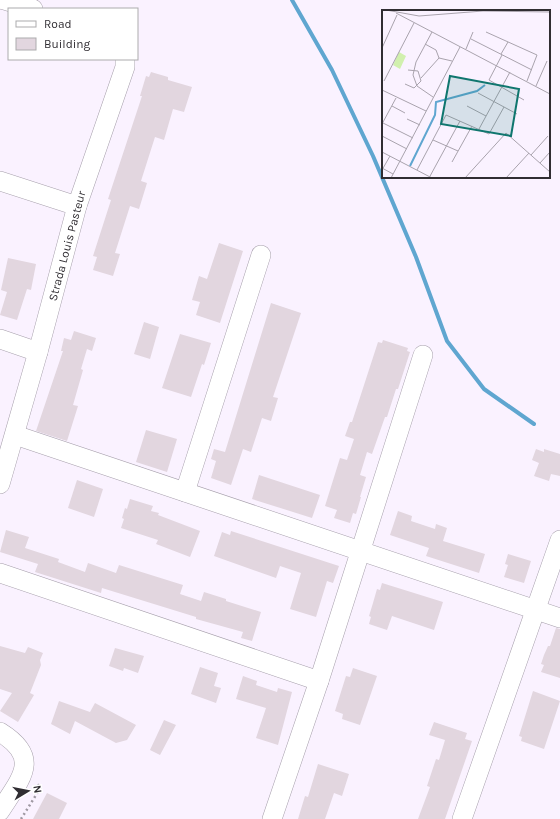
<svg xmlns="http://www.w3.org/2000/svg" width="560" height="819" font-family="Karla,sans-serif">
	<rect width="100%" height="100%" fill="#faf2ff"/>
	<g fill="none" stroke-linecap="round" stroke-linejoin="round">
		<path stroke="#5fa6d0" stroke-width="4" d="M292,0L332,70L373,156L416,257L447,341L484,389L534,424"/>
	</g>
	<g fill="#e2d6df">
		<path d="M151,72L168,77V80L192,87L184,112L173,109L164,140L155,137L141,181L147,183L139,209L130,206L115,253L120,254L113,276L93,270L97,257L93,256L111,200L108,199L142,96H140L146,76L149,77Z"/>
		<path d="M219,243L243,251L220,323L196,315L200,302L192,300L199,276L207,279Z"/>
		<path d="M8,258L36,264L31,290L27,289L17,320L0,315L7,292L1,290Z"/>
		<path d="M271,303L301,313L273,397L278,398L271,421L262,418L251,452L243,449L231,485L211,478L216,461L211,459L214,449L225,452Z"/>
		<path d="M144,322L159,327L150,359L134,354Z"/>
		<path d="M74,331L96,338L92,351L87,349L81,369L83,370L73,405L78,406L67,441L36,431L63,351H61L64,338L71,340Z"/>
		<path d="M180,334L211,343L204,365L202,364L191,397L162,388Z"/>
		<path d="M383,340L408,348L407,351L410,352L398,389H396L387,417H385L372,454L367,452L360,475L366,477L360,497H361L356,514L353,513L350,523L334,518L337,510L325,506L340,458L347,460L354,439L345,436L350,422H352L378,342L382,343Z"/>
		<path d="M146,430L177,439L167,472L136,462Z"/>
		<path d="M536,449L544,452V449L560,454V476L551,474L549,481L534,476L539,463L532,460Z"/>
		<path d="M259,475L320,495L312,518L252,499Z"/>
		<path d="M77,480L103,489L94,517L68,508Z"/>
		<path d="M130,499L153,506L151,511L159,513L158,515L200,531L190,557L156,544L158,540L121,528L124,519L122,518L125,508L127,509Z"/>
		<path d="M398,511L412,516L411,521L435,529L436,524L447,528L443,541L485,554L479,573L426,556L429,548L390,535Z"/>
		<path d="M6,530L29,537L25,548L59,559L58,562L85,572L88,563L116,573L119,565L183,585L180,594L201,601L204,592L226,599V601L261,612L252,641L241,638L243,632L196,619V617L102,588L101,593L35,572L38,564L0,552Z"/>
		<path d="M231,531L339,566L333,583L327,581L316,617L290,609L301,573L280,566L276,578L214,556L222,532L230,535Z"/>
		<path d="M508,554L531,561L524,583L504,577L508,565L505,564Z"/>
		<path d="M382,583L443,602L434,630L392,616L387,630L369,624L371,617L369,616L373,603L377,589L380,590Z"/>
		<path d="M556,628L560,629V678L541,672L544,665L541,664L544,655L548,646H550Z"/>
		<path d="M0,646L25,653L28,647L43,653L40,660L41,665L30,693L34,695L18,722L0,711L12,693L0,689Z"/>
		<path d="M115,648L144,656L138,673L124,668L123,671L109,666Z"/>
		<path d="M200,667L218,673L214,686L221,688L216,703L191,694Z"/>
		<path d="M353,668L377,676L360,725L342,719L343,714L335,711L346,676L350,677Z"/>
		<path d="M243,676L257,681L256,685L277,692L278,688L292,692L278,745L256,738L266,708L236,699Z"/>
		<path d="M533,691L560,701L544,749L521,741L522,737L519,736Z"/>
		<path d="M59,701L90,712L95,703L136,725L127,740L116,743L75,721L70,734L51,724Z"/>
		<path d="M164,720L176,725L160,755L150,750Z"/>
		<path d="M434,722L467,733L465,739L472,741L445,819H418L430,787L427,786L436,759L439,760L445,740L429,735Z"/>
		<path d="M318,764L349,774L342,796L334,793L325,819H298L305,796L308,797Z"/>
		<path d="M47,793L67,803L59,819H33Z"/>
	</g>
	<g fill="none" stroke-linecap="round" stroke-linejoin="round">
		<defs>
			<g id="minor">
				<path d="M4,0L33,9"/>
				<path d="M0,181L77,206"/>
				<path d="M0,339L38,352"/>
				<path d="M15,435L560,618"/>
				<path d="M0,484L38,352L77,206L125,67V59"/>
				<path d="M185,492L261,255"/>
				<path d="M0,573L319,681"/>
				<path d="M0,732C42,758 21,778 0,811"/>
				<path d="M272,819L319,681L423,355"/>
				<path d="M462,819L560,540"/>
			</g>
		</defs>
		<use href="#minor" stroke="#a7a0ac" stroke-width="20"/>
		<path stroke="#9e98a1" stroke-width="2.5" stroke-dasharray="2 3" stroke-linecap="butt" d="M21,819L41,787L35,783"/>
		<use href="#minor" stroke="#fff" stroke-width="19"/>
	</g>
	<g text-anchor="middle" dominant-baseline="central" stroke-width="3.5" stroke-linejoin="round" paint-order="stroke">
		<g font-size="12" fill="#302d32" stroke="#fff">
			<text transform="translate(67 246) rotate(-75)">Strada Louis Pasteur</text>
		</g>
	</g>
	<g transform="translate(382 10)">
		<rect width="168" height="168" fill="#faf2ff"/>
		<path d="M17,42L24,46L18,59L11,55Z" fill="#d1f0ae"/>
		<path fill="none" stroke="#5fa6d0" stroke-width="2" d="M28,156L53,105L54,92L95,81L103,75"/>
		<path fill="none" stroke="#a9a3ad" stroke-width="1" d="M4,0L37,6L101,1L168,2M14,3L168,84M50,22L34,52L31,65L35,76L51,87M104,22L155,45L145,71M89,29L150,60M43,34L54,40L57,48M0,38L15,5M84,39L91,22M119,44L126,32M120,45L107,70L142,90M39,68L57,48L70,51M2,71L32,13M23,74L32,78L39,71L36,61L26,60M154,76L165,51M0,80L44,101M96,83L135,104M10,96L23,103M85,96L104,106M25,109L38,115M1,113L31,128M0,114L14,88M97,119L128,62M0,126L25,139M51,130L76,141M0,142L50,168M149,145L166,126M70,152L90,116M158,153L168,142M0,158L11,164M0,160L8,146M35,160L64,105L107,124L122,97M9,168L78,37M47,168L78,111M83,168L124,123L168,162M124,168L147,143"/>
		<path fill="#0f766e" fill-opacity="0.15" stroke="#0f766e" stroke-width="2" d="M68,66L137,79L129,126L59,114Z"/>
		<rect width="168" height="168" fill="none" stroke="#302d32" stroke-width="2"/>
	</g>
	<rect x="8" y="8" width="130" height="52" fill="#ffffff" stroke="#acabad"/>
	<rect x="16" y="21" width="20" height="6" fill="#ffffff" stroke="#acabad"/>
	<text x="44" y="28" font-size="12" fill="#302d32">Road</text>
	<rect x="16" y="38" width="20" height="12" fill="#e2d6df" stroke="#acabad"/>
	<text x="44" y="48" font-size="12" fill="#302d32">Building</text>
	<g transform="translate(28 791) rotate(80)" stroke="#ffffff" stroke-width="3" paint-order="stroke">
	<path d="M0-3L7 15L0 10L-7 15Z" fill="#302d32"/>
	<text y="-6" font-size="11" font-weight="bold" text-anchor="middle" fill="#302d32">N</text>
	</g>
</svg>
